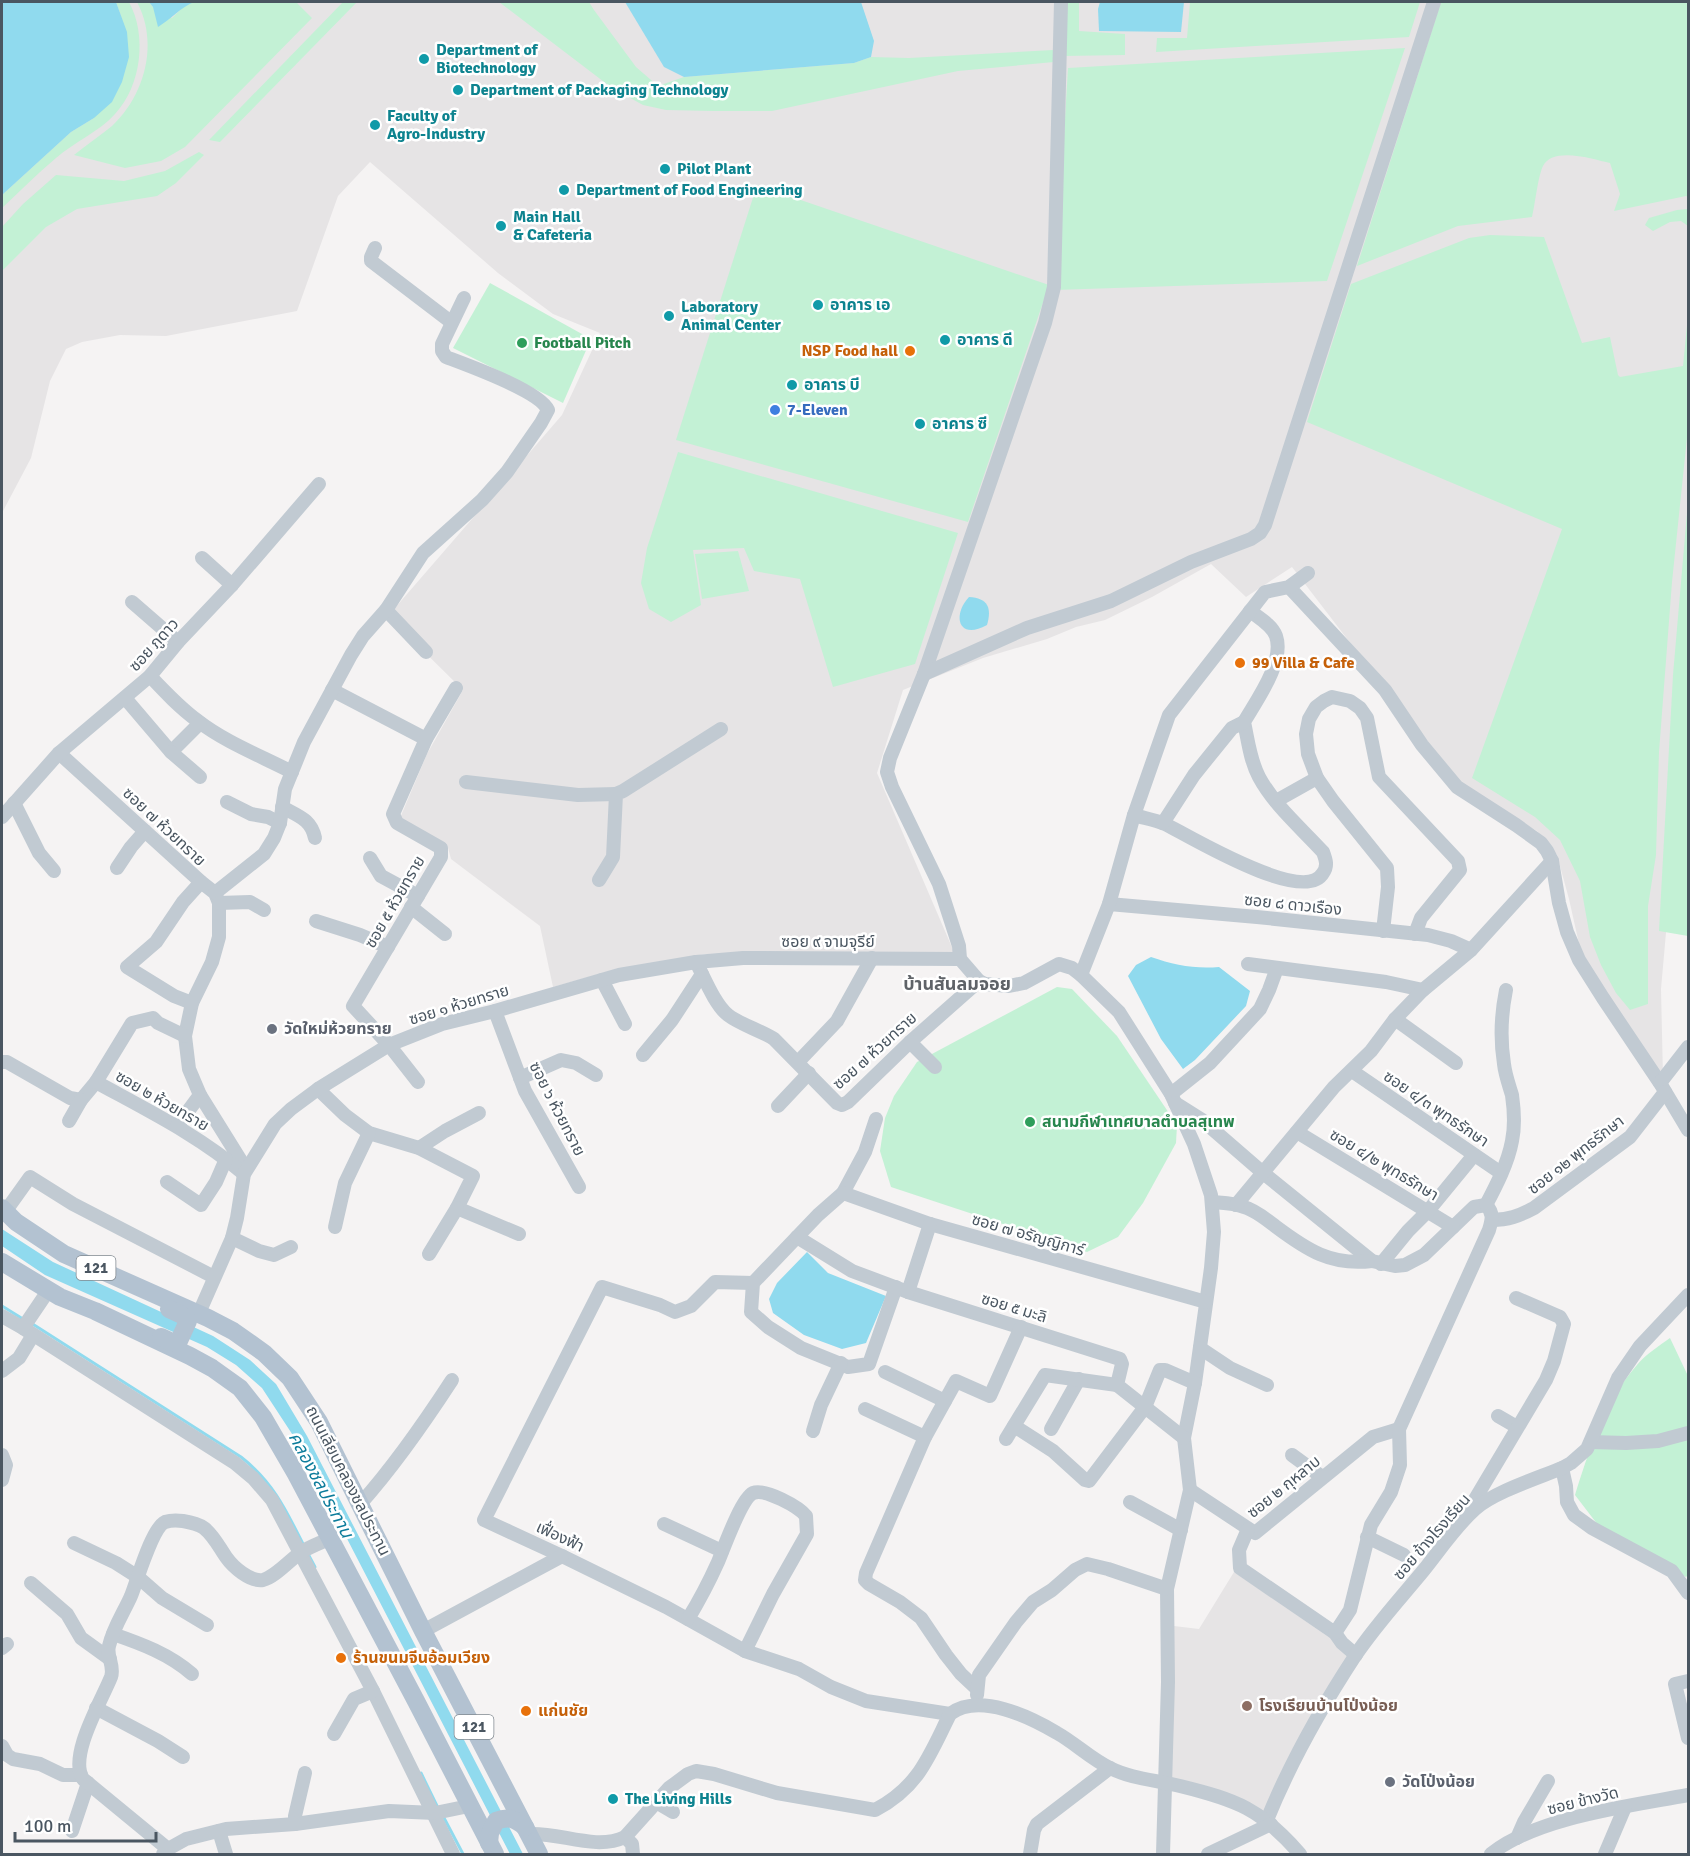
<svg xmlns="http://www.w3.org/2000/svg" width="1690" height="1856" font-family="Signika,'Noto Sans Thai',sans-serif">
	<rect width="100%" height="100%" fill="#f5f3f3"/>
	<g fill="#e6e4e5">
		<path d="M2,2H1688V685L1661,989L1663,1078L1582,957L1569,899L1557,855L1537,831L1463,790L1292,567L1246,597L1211,564L1152,597L1105,620L1076,627L1047,639L983,658L903,690L877,773L954,952L705,954L617,969L553,987L540,926L451,859L447,844L400,818L427,754L463,690L388,616L562,415L600,333L553,314L498,273L370,162L338,196L297,311L166,336L120,335L82,342L66,349L50,381L31,458L2,513Z"/>
		<path d="M1234,1572L1352,1653L1267,1813L1170,1778L1174,1626L1199,1629Z"/>
	</g>
	<g fill="#c3f1d5">
		<path d="M116,2H129C147,35 142,85 115,114C99,132 74,142 56,158C37,174 19,192 2,208V195L71,132L94,118L121,16Z"/>
		<path d="M137,2H149L153,7L172,18L185,5L194,2H298L297,3L312,18L185,147L161,161L125,168L74,155C86,145 100,136 112,126C145,95 159,43 137,2Z"/>
		<path d="M343,2H357L220,142L209,140Z"/>
		<path d="M499,2H589L594,10L636,67L658,86L684,77L854,63L871,57L909,58L1053,50L1054,62L958,71L772,111H713L666,110L643,105L612,88Z"/>
		<path d="M1062,2H1079V31L1125,34V55L1063,56Z"/>
		<path d="M1190,2H1420L1409,37L1156,52L1157,38H1187Z"/>
		<path d="M1441,2H1688V197L1686,196L1614,211L1620,194L1610,163C1593,159 1553,146 1543,166C1538,176 1535,205 1532,217L1458,226L1357,266Z"/>
		<path d="M1405,48L1327,281L1055,290L1068,68Z"/>
		<path d="M199,152L204,155L176,183L157,196L77,209L46,227L2,271V227L23,204L56,175L124,181L165,171Z"/>
		<path d="M757,185L1049,285L968,522L676,440Z"/>
		<path d="M1688,209V226L1681,221L1670,222L1653,231L1645,225L1649,218L1677,210Z"/>
		<path d="M1490,235L1544,237L1582,343L1610,337L1618,375L1620,377L1683,366L1688,315V428L1672,582L1659,752L1656,855L1648,906V1004L1630,1010L1616,993L1601,965L1590,937L1580,881L1560,840L1535,817L1472,778L1562,529L1307,422L1351,284L1469,238Z"/>
		<path d="M490,283L591,339L563,403L453,348Z"/>
		<path d="M678,452L958,533L915,664L833,687L800,579L754,571L744,548L693,550L701,605L671,622L649,609L641,583L647,548Z"/>
		<path d="M1688,501V936L1659,931L1673,675Z"/>
		<path d="M738,551L749,591L702,599L695,554Z"/>
		<path d="M1057,987L1072,989L1117,1036L1177,1125L1176,1143L1143,1203L1118,1237L1087,1252L891,1187L880,1151L885,1118L894,1096L917,1062Z"/>
		<path d="M1670,1338L1688,1376V1575L1686,1577L1598,1525L1575,1495C1589,1450 1605,1401 1637,1365C1646,1354 1659,1346 1670,1338Z"/>
	</g>
	<g fill="#90daee">
		<path d="M2,2H116L127,32L129,57L122,82L112,102L94,118L71,132L2,195Z"/>
		<path d="M149,2H194C181,7 171,19 158,27L153,7Z"/>
		<path d="M625,2H861L874,41L871,57L854,63L684,77L664,67Z"/>
		<path d="M1100,2H1184L1181,32L1099,31L1098,9Z"/>
		<path d="M969,597C988,598 992,608 987,625C958,641 952,615 969,597Z"/>
		<path d="M1151,957C1174,965 1194,969 1219,967L1250,991L1246,1006L1195,1060L1183,1069L1161,1039L1128,976L1136,965Z"/>
		<path d="M2,1229L53,1262L213,1336L250,1360L276,1384L307,1436L523,1854H510L296,1440L262,1388L236,1365L207,1347L45,1275L2,1246Z"/>
		<path d="M807,1252L828,1273L886,1296L866,1343L842,1349L804,1335L773,1313L769,1299L777,1283Z"/>
	</g>
	<g fill="none" stroke-linecap="round" stroke-linejoin="round">
		<g stroke="#90daee" stroke-width="3">
			<path d="M2,1306L23,1319"/>
			<path d="M31,1323L241,1457C273,1482 286,1510 304,1546"/>
			<path d="M307,1552L315,1567"/>
			<path d="M421,1773L438,1808"/>
			<path d="M443,1816L463,1854"/>
		</g>
		<g stroke="#c1cad2" stroke-width="14">
			<path d="M1061,2L1054,287L1045,323L924,674L890,758L887,772L892,787L939,884L959,946L960,959L979,981L985,984L1009,986L1024,983L1059,964L1072,968L1081,975L1119,1012L1171,1094L1194,1144L1211,1195L1214,1232L1211,1268L1195,1383L1184,1438L1190,1490L1167,1589L1168,1682L1163,1854"/>
			<path d="M375,248L371,257V261L451,322"/>
			<path d="M202,558L232,585"/>
			<path d="M1289,587L1385,690L1422,745L1457,787L1516,825L1541,843L1547,851L1552,861L1559,903L1567,932L1579,960L1603,998L1660,1083L1688,1130"/>
			<path d="M132,602L178,642"/>
			<path d="M386,610L426,652"/>
			<path d="M924,674L1027,628L1111,601L1191,562L1251,539L1260,533L1265,525L1434,2"/>
			<path d="M150,676C165,692 180,708 198,721C225,742 261,756 292,772"/>
			<path d="M332,690L426,739"/>
			<path d="M125,698L171,752L200,723"/>
			<path d="M171,752L200,777"/>
			<path d="M59,753L201,882L215,893L219,903V937L212,962L192,1003L185,1036L189,1069L200,1095L246,1169"/>
			<path d="M466,782L578,795L616,794"/>
			<path d="M1276,801L1317,778"/>
			<path d="M227,802L251,814L268,817L280,823"/>
			<path d="M14,803L39,853L54,871"/>
			<path d="M282,807C298,816 311,819 315,838"/>
			<path d="M1134,815C1144,818 1155,820 1165,824C1189,836 1304,906 1323,873C1328,866 1326,860 1323,852C1301,828 1274,805 1259,777C1250,760 1248,740 1244,722C1256,701 1285,662 1276,636C1272,625 1259,618 1250,611"/>
			<path d="M2,817L59,753L150,676L178,642L232,585L319,484"/>
			<path d="M1163,823L1194,775L1232,728L1244,722"/>
			<path d="M370,858L381,876L418,896"/>
			<path d="M117,868L131,847L145,831"/>
			<path d="M599,880L613,857L616,794L623,791L721,729"/>
			<path d="M215,893L264,854L274,838L280,823L285,789L304,742L351,655L363,636L386,610L423,553L482,500L507,472L541,423L548,410C540,391 467,365 446,357L442,351V344L464,298"/>
			<path d="M219,903L250,902L264,910"/>
			<path d="M1109,904L1257,917L1428,935L1451,941L1471,950"/>
			<path d="M411,907L445,934"/>
			<path d="M316,921L360,935L388,947"/>
			<path d="M1383,931L1388,887L1387,868L1333,801L1317,778L1308,754L1306,734L1309,719L1316,707L1324,701L1332,697L1350,701L1360,708L1367,718L1379,777L1458,861L1460,870L1421,918L1415,934"/>
			<path d="M696,962C704,977 715,1005 728,1015C741,1025 760,1030 774,1039L837,1103L842,1105L848,1102L910,1042L979,981"/>
			<path d="M1248,964L1386,982L1423,990"/>
			<path d="M1081,975L1109,904L1134,815L1169,715L1265,592L1289,587L1308,573"/>
			<path d="M602,980L625,1024"/>
			<path d="M192,1003L174,996L127,967L156,942L183,902L201,882"/>
			<path d="M495,1011L525,1091L579,1187"/>
			<path d="M1395,1019L1456,1063"/>
			<path d="M910,1042L935,1067"/>
			<path d="M643,1055L672,1020L702,974"/>
			<path d="M2,1062H7L70,1098L81,1100L96,1082C147,1110 200,1136 244,1174"/>
			<path d="M798,1062L837,1021L872,958"/>
			<path d="M1352,1071L1501,1173"/>
			<path d="M520,1078L561,1060L576,1063L596,1075"/>
			<path d="M96,1082L132,1023L153,1018L158,1023L185,1036"/>
			<path d="M418,1082L389,1045L353,1006L441,857V848L397,823L393,814L426,739L456,688"/>
			<path d="M1660,1083L1688,1047"/>
			<path d="M318,1089L345,1115L369,1133L419,1148L473,1176L457,1208L519,1234"/>
			<path d="M1171,1094L1210,1063L1260,1009L1269,990L1277,968"/>
			<path d="M1175,1103L1202,1120L1262,1172L1372,1261L1395,1266L1405,1265L1424,1255L1474,1207L1486,1205"/>
			<path d="M778,1106L809,1073"/>
			<path d="M876,1119L865,1152L843,1193L818,1215L753,1283L751,1312L768,1327L801,1348L848,1367L869,1364L896,1287"/>
			<path d="M69,1121L81,1100"/>
			<path d="M177,1126L200,1095"/>
			<path d="M1297,1132L1453,1227"/>
			<path d="M419,1148L445,1131L479,1113"/>
			<path d="M167,1182L201,1205L216,1182L226,1159"/>
			<path d="M843,1193L930,1224L1206,1302"/>
			<path d="M1212,1202C1222,1203 1234,1203 1244,1207C1255,1210 1266,1219 1275,1226C1307,1250 1331,1266 1372,1261"/>
			<path d="M1236,1205L1334,1087L1371,1051L1395,1019L1423,990L1471,950L1552,861"/>
			<path d="M1486,1205C1496,1186 1508,1163 1512,1141C1515,1127 1514,1109 1512,1095C1509,1085 1505,1074 1504,1064C1500,1039 1501,1015 1506,990"/>
			<path d="M5,1212L30,1177L73,1204L214,1277"/>
			<path d="M1492,1220C1508,1220 1519,1216 1534,1208L1630,1137L1665,1092"/>
			<path d="M335,1227L345,1183L369,1133"/>
			<path d="M797,1237L852,1271L908,1292L1120,1359L1122,1364L1117,1385L1184,1438"/>
			<path d="M232,1238L259,1251L274,1255L291,1247"/>
			<path d="M429,1254L457,1208"/>
			<path d="M1381,1264L1408,1231L1428,1211L1474,1155"/>
			<path d="M753,1283L715,1282L691,1306L675,1312L660,1305L602,1287L484,1520L562,1556L666,1607L745,1651L799,1669L831,1687L866,1701L950,1714"/>
			<path d="M908,1292L930,1224"/>
			<path d="M199,1313L232,1238L237,1218L244,1174L275,1124L291,1109L318,1089L389,1045L442,1024L495,1011L619,975L696,962L743,958L960,959"/>
			<path d="M2,1316L23,1328L235,1463L253,1478L272,1500L373,1691L453,1854"/>
			<path d="M23,1328L48,1291"/>
			<path d="M1200,1348L1230,1368L1267,1385"/>
			<path d="M2,1371L19,1358L33,1335"/>
			<path d="M885,1372L945,1401"/>
			<path d="M865,1409L925,1437"/>
			<path d="M1498,1416L1517,1427"/>
			<path d="M1014,1426L1053,1451L1085,1480L1089,1481L1145,1407L1160,1370H1165L1195,1383"/>
			<path d="M1051,1429L1079,1379"/>
			<path d="M813,1431L821,1405L841,1363"/>
			<path d="M1006,1439L1045,1375L1117,1385"/>
			<path d="M1591,1442L1626,1443L1658,1441L1688,1433"/>
			<path d="M2,1455L6,1465L2,1480"/>
			<path d="M1292,1455L1322,1477"/>
			<path d="M1562,1468L1566,1486L1567,1502L1574,1515L1592,1528L1672,1571L1688,1593"/>
			<path d="M1190,1490L1255,1533L1373,1437L1399,1429"/>
			<path d="M1130,1502L1181,1530"/>
			<path d="M361,1503C395,1465 424,1423 452,1380"/>
			<path d="M1468,1511L1546,1380L1554,1361L1564,1324L1560,1317L1516,1298"/>
			<path d="M664,1524L722,1551"/>
			<path d="M1248,1529L1239,1550L1240,1568L1335,1633L1342,1643L1356,1655"/>
			<path d="M1367,1537L1404,1555"/>
			<path d="M74,1543L116,1563L138,1577L162,1598L207,1625"/>
			<path d="M31,1583L67,1614L81,1638L110,1659"/>
			<path d="M688,1619C699,1601 709,1582 718,1562C724,1548 741,1499 753,1493C765,1488 799,1507 806,1516L807,1534L773,1594L745,1651"/>
			<path d="M423,1631L562,1556"/>
			<path d="M1335,1633L1350,1610L1371,1525L1391,1492L1400,1465L1399,1429L1489,1230C1492,1220 1494,1213 1486,1205"/>
			<path d="M113,1634C142,1644 169,1654 192,1674"/>
			<path d="M2,1648L7,1644"/>
			<path d="M1688,1681L1675,1684L1688,1738"/>
			<path d="M977,1689L961,1674L946,1655L921,1618L900,1602L869,1584L865,1580L866,1573L925,1437L956,1381L990,1396L1021,1327"/>
			<path d="M977,1695L979,1675L1016,1622L1033,1602L1052,1590L1075,1570L1087,1564L1108,1569L1167,1589"/>
			<path d="M96,1708L158,1741L183,1757"/>
			<path d="M334,1734L354,1699L373,1691"/>
			<path d="M2,1746L7,1755L13,1759L40,1764L63,1775H81"/>
			<path d="M656,1802L673,1812"/>
			<path d="M1267,1820C1290,1763 1321,1708 1355,1656C1375,1626 1400,1599 1423,1571C1440,1550 1455,1527 1475,1509C1494,1492 1538,1478 1562,1468L1571,1463L1587,1449L1618,1378L1640,1346L1688,1295"/>
			<path d="M295,1824V1816L305,1773"/>
			<path d="M72,1831L88,1783"/>
			<path d="M219,1831L226,1854"/>
			<path d="M529,1834C560,1832 595,1851 625,1837L669,1788L688,1774L696,1771L714,1774L777,1793L875,1810C919,1787 929,1756 950,1714C979,1692 1030,1717 1057,1733C1075,1743 1091,1759 1110,1768C1132,1779 1157,1780 1180,1786C1237,1800 1261,1809 1300,1854"/>
			<path d="M625,1837L632,1844L633,1854"/>
			<path d="M1517,1838L1524,1822L1548,1781"/>
			<path d="M168,1849L83,1779C68,1756 102,1700 111,1677C115,1666 106,1656 109,1646C113,1628 124,1612 131,1596C137,1581 152,1528 165,1522C171,1520 176,1520 183,1521C189,1522 198,1524 204,1528C214,1536 219,1547 226,1557C233,1567 250,1582 263,1580C275,1577 290,1560 300,1553C309,1547 320,1543 329,1539"/>
			<path d="M163,1854L168,1849L186,1839L226,1829L295,1824L389,1811L435,1813L469,1806"/>
			<path d="M1030,1854L1034,1830L1037,1824L1110,1768"/>
			<path d="M1208,1854L1271,1824"/>
			<path d="M1491,1854C1537,1817 1630,1806 1688,1795"/>
			<path d="M1605,1854L1625,1807"/>
		</g>
		<g stroke="#b3c2d1" stroke-width="18">
			<path d="M2,1208L16,1222L64,1254L208,1318L233,1331L264,1353L290,1378L319,1422L423,1631L539,1854"/>
			<path d="M2,1262L60,1297L95,1311L190,1356L212,1368L240,1388L263,1417L296,1474L416,1701L495,1854"/>
			<path d="M161,1337L174,1343H178L188,1321L182,1315L169,1309"/>
			<path d="M489,1843L490,1833L496,1821C509,1816 515,1819 525,1827"/>
		</g>
	</g>
	<g fill="#0f9aa8" stroke="#fff" stroke-width="2">
		<circle cx="424" cy="59" r="6"/>
		<circle cx="458" cy="90" r="6"/>
		<circle cx="375" cy="125" r="6"/>
		<circle cx="665" cy="169" r="6"/>
		<circle cx="564" cy="190" r="6"/>
		<circle cx="501" cy="226" r="6"/>
		<circle cx="818" cy="305" r="6"/>
		<circle cx="669" cy="316" r="6"/>
		<circle cx="945" cy="340" r="6"/>
		<circle cx="792" cy="385" r="6"/>
		<circle cx="920" cy="424" r="6"/>
		<circle cx="613" cy="1799" r="6"/>
	</g>
	<g fill="#2e9e5b" stroke="#fff" stroke-width="2">
		<circle cx="522" cy="343" r="6"/>
		<circle cx="1030" cy="1122" r="6"/>
	</g>
	<g fill="#e8710a" stroke="#fff" stroke-width="2">
		<circle cx="910" cy="351" r="6"/>
		<circle cx="1240" cy="663" r="6"/>
		<circle cx="341" cy="1658" r="6"/>
		<circle cx="526" cy="1711" r="6"/>
	</g>
	<circle fill="#3f7fe0" stroke="#fff" stroke-width="2" cx="775" cy="410" r="6"/>
	<g fill="#6b7280" stroke="#fff" stroke-width="2">
		<circle cx="272" cy="1029" r="6"/>
		<circle cx="1390" cy="1782" r="6"/>
	</g>
	<circle fill="#8d6e63" stroke="#fff" stroke-width="2" cx="1247" cy="1706" r="6"/>
	<g text-anchor="middle" dominant-baseline="central" stroke-width="5" stroke-linejoin="round" paint-order="stroke">
		<g fill="#fff" stroke="#808990" stroke-width="1.5">
			<rect x="76.5" y="1256" width="39" height="24" rx="4.5"/>
			<rect x="454.5" y="1715" width="39" height="24" rx="4.5"/>
		</g>
		<g font-size="15" font-weight="bold" fill="#4a5661">
			<text x="96" y="1268">121</text>
			<text x="474" y="1727">121</text>
		</g>
		<g font-size="16" font-weight="bold" fill="#0d838f" stroke="#fff" text-anchor="start">
			<text x="436" y="50">Department of<tspan x="436" dy="18">Biotechnology</tspan></text>
			<text x="470" y="90">Department of Packaging Technology</text>
			<text x="387" y="116">Faculty of<tspan x="387" dy="18">Agro-Industry</tspan></text>
			<text x="677" y="169">Pilot Plant</text>
			<text x="576" y="190">Department of Food Engineering</text>
			<text x="513" y="217">Main Hall<tspan x="513" dy="18">&amp; Cafeteria</tspan></text>
			<text x="830" y="305">อาคาร เอ</text>
			<text x="681" y="307">Laboratory<tspan x="681" dy="18">Animal Center</tspan></text>
			<text x="957" y="340">อาคาร ดี</text>
			<text x="804" y="385">อาคาร บี</text>
			<text x="932" y="424">อาคาร ซี</text>
			<text x="625" y="1799">The Living Hills</text>
		</g>
		<g font-size="16" font-weight="bold" fill="#27864d" stroke="#fff" text-anchor="start">
			<text x="534" y="343">Football Pitch</text>
			<text x="1042" y="1122">สนามกีฬาเทศบาลตำบลสุเทพ</text>
		</g>
		<g font-size="16" font-weight="bold" fill="#c56008" stroke="#fff" text-anchor="start">
			<text x="898" y="351" text-anchor="end">NSP Food hall</text>
			<text x="1252" y="663">99 Villa &amp; Cafe</text>
			<text x="353" y="1658">ร้านขนมจีนอ้อมเวียง</text>
			<text x="538" y="1711">แก่นชัย</text>
		</g>
		<g font-size="16" font-weight="bold" fill="#366cbe" stroke="#fff" text-anchor="start">
			<text x="787" y="410">7-Eleven</text>
		</g>
		<g font-size="16" fill="#4a5661" stroke="#fff">
			<text transform="translate(154 645) rotate(-48)">ซอย ภูดาว</text>
			<text transform="translate(164 827) rotate(43)">ซอย ๗ ห้วยทราย</text>
			<text transform="translate(395 902) rotate(-60)">ซอย ๕ ห้วยทราย</text>
			<text transform="translate(1293 905) rotate(6)">ซอย ๘ ดาวเรือง</text>
			<text x="828" y="942">ซอย ๙ จามจุรีย์</text>
			<text transform="translate(459 1005) rotate(-17)">ซอย ๑ ห้วยทราย</text>
			<text transform="translate(875 1051) rotate(-42)">ซอย ๗ ห้วยทราย</text>
			<text transform="translate(162 1101) rotate(30)">ซอย ๒ ห้วยทราย</text>
			<text transform="translate(557 1109) rotate(63)">ซอย ๖ ห้วยทราย</text>
			<text transform="translate(1436 1109) rotate(34)">ซอย ๔/๓ พุทธรักษา</text>
			<text transform="translate(1576 1155) rotate(-38)">ซอย ๑๒ พุทธรักษา</text>
			<text transform="translate(1384 1165) rotate(31)">ซอย ๔/๒ พุทธรักษา</text>
			<text transform="translate(1028 1235) rotate(16)">ซอย ๗ อรัญญิการ์</text>
			<text transform="translate(1014 1308) rotate(17)">ซอย ๕ มะลิ</text>
			<text transform="translate(348 1481) rotate(63)">ถนนเลียบคลองชลประทาน</text>
			<text transform="translate(1284 1487) rotate(-39)">ซอย ๒ กุหลาบ</text>
			<text transform="translate(560 1537) rotate(25)">เฟื่องฟ้า</text>
			<text transform="translate(1432 1537) rotate(-49)">ซอย ข้างโรงเรียน</text>
			<text transform="translate(1583 1801) rotate(-14)">ซอย ข้างวัด</text>
		</g>
		<g font-size="16" font-weight="bold" fill="#5b616d" stroke="#fff" text-anchor="start">
			<text x="284" y="1029">วัดใหม่ห้วยทราย</text>
			<text x="1402" y="1782">วัดโป่งน้อย</text>
		</g>
		<g font-size="16" font-weight="bold" fill="#785e54" stroke="#fff" text-anchor="start">
			<text x="1259" y="1706">โรงเรียนบ้านโป่งน้อย</text>
		</g>
		<g font-size="18" font-weight="bold" fill="#5f6368" stroke="#fff">
			<text x="957" y="984">บ้านสันลมจอย</text>
		</g>
		<g font-size="18" font-style="italic" fill="#0c7c9b" stroke="#fff">
			<text transform="translate(321 1485) rotate(62)">คลองชลประทาน</text>
		</g>
	</g>
	<rect width="1690" height="1856" fill="none" stroke="#4a5661" stroke-width="6"/>
	<path d="M15 1832v9h141v-9" fill="none" stroke="#4a5661" stroke-width="3"/>
	<text x="24" y="1832" font-size="18" fill="#4a5661" stroke="#ffffff" stroke-width="4.5" paint-order="stroke">100 m</text>
</svg>
